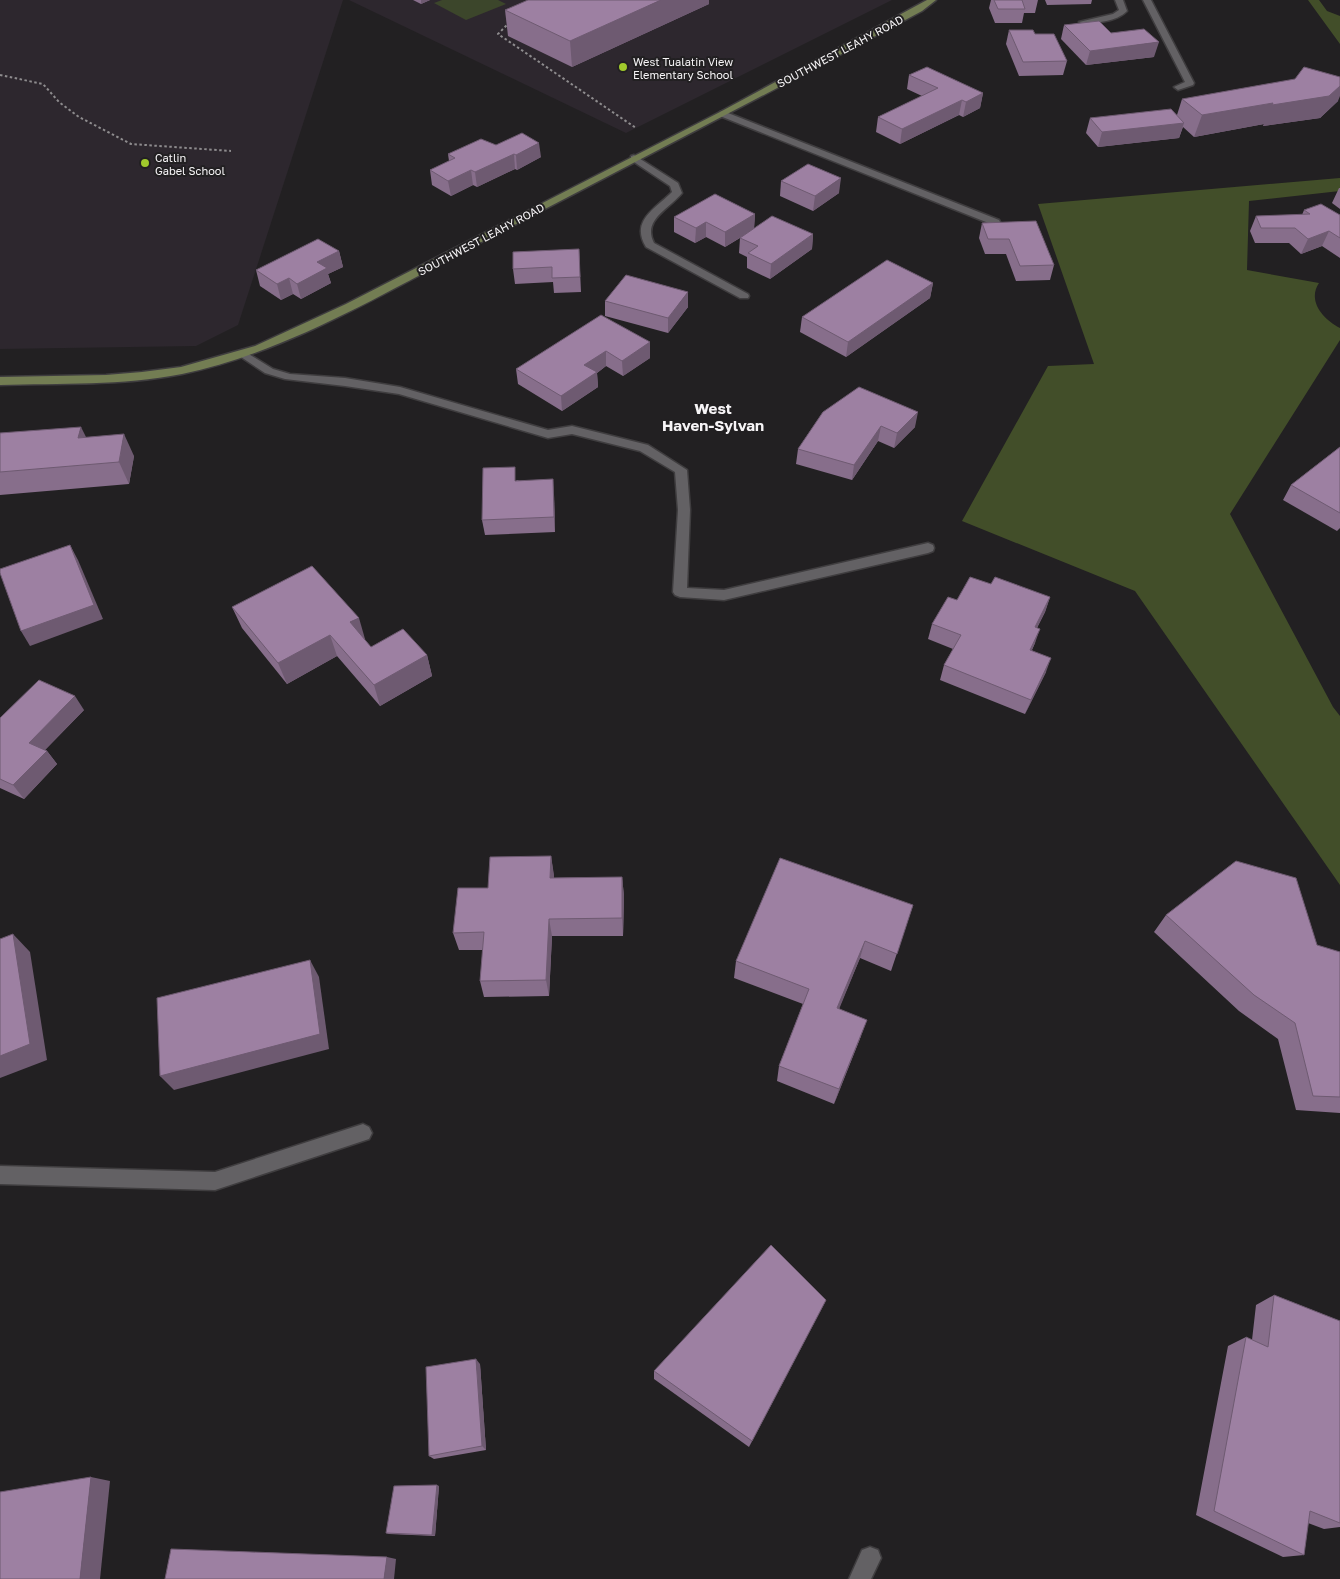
<svg xmlns="http://www.w3.org/2000/svg" width="1340" height="1579" font-family="'Golos Text',sans-serif">
	<rect width="100%" height="100%" fill="#222022"/>
	<g fill="#2d272e">
		<path d="M0,0H343L238,325L196,346L0,349Z"/>
		<path d="M349,0H892L626,133Z"/>
	</g>
	<path fill="#3c462b" d="M442,0H498L506,4L466,20L434,3Z"/>
	<g fill="#424e29">
		<path d="M1308,0H1319L1327,11L1340,16V44Z"/>
		<path d="M1340,178V191L1249,201L1247,270L1319,283C1307,301 1323,319 1340,328V340L1230,514L1333,707L1340,716V885L1135,591L962,521L1048,366L1094,364L1038,204Z"/>
	</g>
	<g fill="none" stroke-linecap="round" stroke-linejoin="round">
		<defs>
			<g id="lane">
				<path d="M1143,0H1151L1194,83L1193,85L1178,90L1174,87L1185,82Z"/>
				<path d="M723,111L999,220L1000,222L999,224H991L720,116V112Z"/>
				<path d="M242,350L273,369L290,374L345,378L400,387L548,430L572,426L648,445L687,470L690,510L687,588L724,590L928,543L933,545L934,548L933,551L928,553L724,600L680,597L675,595L673,592L678,510L675,472L640,451L572,434L548,438L399,394L345,386L285,379L265,373L238,355L236,353Z"/>
			</g>
			<g id="street">
				<path d="M1115,0H1123L1127,11C1116,22 1098,22 1083,24L1079,22L1113,14L1119,10Z"/>
				<path d="M634,155L678,183L682,193C669,209 642,220 654,243L748,294L749,296L748,298H740L646,247C630,221 655,209 672,192L670,186L631,160V156Z"/>
				<path d="M363,1124L369,1127L372,1133L369,1139L215,1190L0,1184V1166L215,1172Z"/>
				<path d="M870,1547L878,1550L881,1558L871,1579H849L862,1550Z"/>
			</g>
			<path id="secondary" d="M927,0H936L922,11C779,88 635,162 491,237C395,287 289,352 182,374C122,386 60,383 0,385V377L106,375L142,372L181,367L255,346L346,304L720,112Z"/>
		</defs>
		<use href="#lane" stroke="#3f3d3f" stroke-width="3"/>
		<use href="#street" stroke="#3f3d3f" stroke-width="3"/>
		<use href="#secondary" stroke="#3f3d3f" stroke-width="3"/>
		<g stroke="#8e8c8e" stroke-width="2" stroke-dasharray="2.5 2.5" stroke-linecap="butt">
			<path d="M510,22L498,34L636,128"/>
			<path d="M0,75L43,84L59,102L79,117L131,144L231,151"/>
		</g>
		<use href="#lane" fill="#636164" fill-rule="evenodd"/>
		<use href="#street" fill="#636164" fill-rule="evenodd"/>
		<use href="#secondary" fill="#737d53" fill-rule="evenodd"/>
	</g>
	<g fill="#876e8b">
		<path d="M413,0H430L421,4Z"/>
		<path d="M991,0H1038L1035,13H1024L1022,23H995L989,8Z"/>
		<path d="M1045,0H1092L1091,4L1047,5Z"/>
		<path d="M709,4L572,67L508,36L505,10Z"/>
		<path d="M1064,25L1111,33L1154,57L1086,65L1061,39Z"/>
		<path d="M1009,30L1035,34L1067,61L1063,75L1019,76L1006,44Z"/>
		<path d="M909,75L983,93L980,108L963,117L959,115L900,144L876,132L878,117L922,96L907,89Z"/>
		<path d="M1182,99L1338,101L1320,118L1263,126L1264,124L1194,137L1183,127L1179,138L1098,147L1086,133L1090,118L1177,115Z"/>
		<path d="M496,145L541,157L517,170L515,169L477,187L473,185L451,196L432,185L430,170L449,161L448,154Z"/>
		<path d="M781,181L839,193L813,211L780,196Z"/>
		<path d="M1339,188H1340V209L1332,203Z"/>
		<path d="M1304,210L1340,215V258L1322,246L1301,254L1289,243H1255L1250,231L1256,216L1302,215Z"/>
		<path d="M755,214L754,228L813,234L812,249L770,279L747,268V257L739,253L740,238L725,247L706,237L695,243L674,232V217Z"/>
		<path d="M982,223L1054,265L1050,280L1016,281L1006,254H985L979,238Z"/>
		<path d="M579,249L581,292L554,293L553,282L515,284L513,269Z"/>
		<path d="M339,251L343,267L328,274L331,283L301,299L293,294L281,300L260,286L256,270Z"/>
		<path d="M933,283L930,298L846,357L800,332L802,317Z"/>
		<path d="M605,301L688,307L668,333L605,316Z"/>
		<path d="M650,342V358L623,376L606,366L597,373L598,387L562,411L518,384L516,369Z"/>
		<path d="M823,412L915,427L894,448L878,441L852,480L796,464L798,449Z"/>
		<path d="M0,433L86,438L134,456L129,484L0,495Z"/>
		<path d="M1340,447V528L1337,531L1283,500L1291,485Z"/>
		<path d="M517,480L554,494L555,532L485,535L482,520Z"/>
		<path d="M991,584L1050,597L1045,612L1037,628L1035,643L1032,650L1046,672L1025,714L940,680L944,665L953,649L928,639L932,624Z"/>
		<path d="M232,607L365,639L364,640L371,647L427,655L432,676L380,706L337,656L287,684L242,628Z"/>
		<path d="M84,710L45,750L47,751L57,764L24,799L0,788V718Z"/>
		<path d="M551,856L554,878L622,877L624,896L623,936H552L549,996L484,997L480,981L483,950H459L453,933L488,888Z"/>
		<path d="M913,905L891,971L860,958L839,1008L861,1036L834,1104L777,1081L779,1066L803,1004L734,978L736,961Z"/>
		<path d="M1166,915L1340,952V1113L1296,1110L1278,1039L1239,1011L1154,932Z"/>
		<path d="M1274,1295L1340,1321V1527L1324,1529L1308,1523L1304,1555L1283,1557L1196,1515L1228,1346L1246,1337L1252,1340L1256,1305Z"/>
		<path d="M826,1300L749,1447L654,1379V1371Z"/>
		<path d="M480,1364L486,1450L434,1459L429,1456Z"/>
		<path d="M439,1486L435,1536L389,1534L386,1533Z"/>
	</g>
	<g fill="#6e5a71">
		<path d="M421,0H430L421,4Z"/>
		<path d="M661,0H709V4L572,67L570,41Z"/>
		<path d="M1159,42L1154,57L1086,65L1090,51Z"/>
		<path d="M1340,86V96L1338,101L1320,118L1263,126L1264,124L1194,137L1202,115Z"/>
		<path d="M983,93L980,108L963,117L966,102Z"/>
		<path d="M962,100L959,115L900,144L902,129Z"/>
		<path d="M1184,123L1179,138L1098,147L1102,132Z"/>
		<path d="M539,143L541,157L517,170L516,155Z"/>
		<path d="M514,154L515,169L477,187L475,172Z"/>
		<path d="M471,170L473,185L451,196L448,181Z"/>
		<path d="M841,178L839,193L813,211L815,196Z"/>
		<path d="M755,214L754,229L725,247V232Z"/>
		<path d="M706,222V237L695,243L696,228Z"/>
		<path d="M1329,231L1322,246L1301,254L1308,239Z"/>
		<path d="M813,234L812,249L770,279L771,264Z"/>
		<path d="M339,251L343,267L328,274L331,283L301,299L297,284L317,262Z"/>
		<path d="M289,278L293,294L281,300L277,284Z"/>
		<path d="M933,283L930,298L846,357L848,342Z"/>
		<path d="M688,292V307L668,333V318Z"/>
		<path d="M650,342V358L623,376L622,361Z"/>
		<path d="M606,351V366L597,373L598,387L562,411L561,396L584,365Z"/>
		<path d="M918,412L915,427L894,448L897,433Z"/>
		<path d="M881,426L878,441L852,480L854,465Z"/>
		<path d="M81,427L92,449L78,438Z"/>
		<path d="M124,434L134,456L129,484L119,462Z"/>
		<path d="M553,479L554,494L555,532L554,517Z"/>
		<path d="M70,545L78,560L103,619L30,646L21,631Z"/>
		<path d="M1050,597L1045,612L1030,641L1035,627Z"/>
		<path d="M359,618L365,639L357,643L350,622Z"/>
		<path d="M1040,629L1035,643L1025,664L1030,650Z"/>
		<path d="M330,635L337,656L287,684L278,663Z"/>
		<path d="M427,655L432,676L380,706L374,685Z"/>
		<path d="M1051,658L1046,672L1025,714L1031,700Z"/>
		<path d="M75,696L84,710L39,756L29,743Z"/>
		<path d="M47,751L57,764L24,799L13,785Z"/>
		<path d="M551,856L554,875L553,897L550,878Z"/>
		<path d="M622,877L624,896L623,936L622,918Z"/>
		<path d="M549,919L552,936L549,996L546,980Z"/>
		<path d="M13,934L30,952L47,1060L0,1078V1056Z"/>
		<path d="M865,941L860,958L833,1024L837,1008Z"/>
		<path d="M310,960L319,977L329,1049L174,1090L160,1076Z"/>
		<path d="M867,1020L861,1036L834,1104L839,1089Z"/>
		<path d="M826,1300L821,1310L749,1447L752,1441Z"/>
		<path d="M476,1359L480,1364L486,1450L482,1446Z"/>
		<path d="M91,1477L110,1481L100,1579H80Z"/>
		<path d="M437,1485L439,1486L435,1536L432,1535Z"/>
		<path d="M387,1557L396,1559L394,1579H384Z"/>
	</g>
	<g fill="#9d80a2" stroke="#6e5a71">
		<path d="M528,0H661L570,41L505,10Z"/>
		<path d="M994,0H1022L1025,9H998Z"/>
		<path d="M1099,21L1111,33L1144,29L1159,42L1090,51L1064,25Z"/>
		<path d="M1009,30H1033L1035,34H1054L1067,61L1023,62Z"/>
		<path d="M927,67L983,93L966,102L962,100L902,129L878,117L938,88L909,75Z"/>
		<path d="M1304,67L1340,77V86L1329,96L1272,105L1273,103L1202,115L1182,99L1295,79Z"/>
		<path d="M1171,109L1184,123L1102,132L1090,118Z"/>
		<path d="M522,133L539,143L516,155L514,154L475,172L471,170L448,181L430,170L455,158L448,154L481,139L496,145Z"/>
		<path d="M808,164L841,178L815,196L781,181Z"/>
		<path d="M715,194L755,214L725,232L706,222L696,228L674,217Z"/>
		<path d="M1321,204L1340,215V238L1329,231L1308,239L1295,228H1261L1256,216L1310,214L1304,210Z"/>
		<path d="M772,216L813,234L771,264L748,253L758,246L740,238Z"/>
		<path d="M1036,221L1054,265L1020,266L1009,239H988L982,223Z"/>
		<path d="M318,239L339,251L317,262L327,268L297,284L289,278L277,284L256,270Z"/>
		<path d="M579,249L580,277L552,278V267L513,269V252Z"/>
		<path d="M887,260L933,283L848,342L802,317Z"/>
		<path d="M626,275L688,292L668,318L605,301Z"/>
		<path d="M601,315L650,342L622,361L606,351L584,365L597,372L561,396L516,369Z"/>
		<path d="M859,387L918,412L897,433L881,426L854,465L798,449L823,412Z"/>
		<path d="M81,427L78,438L124,434L119,462L0,472V433Z"/>
		<path d="M1340,447V513L1291,485Z"/>
		<path d="M515,467V481L553,479L554,517L482,520L483,468Z"/>
		<path d="M70,545L94,605L21,631L0,573V569Z"/>
		<path d="M312,566L359,618L350,622L371,647L403,629L427,655L374,685L330,635L278,663L232,607Z"/>
		<path d="M970,577L991,584L995,577L1050,597L1035,627L1040,629L1030,650L1051,658L1031,700L944,665L961,635L932,624L948,597L957,600Z"/>
		<path d="M39,680L75,696L29,743L47,751L13,785L0,779V718Z"/>
		<path d="M551,856L550,878L622,877V918L549,919L546,980L480,981L484,932L453,933L458,888H488L490,857Z"/>
		<path d="M780,858L913,905L897,954L865,941L837,1008L867,1020L839,1089L779,1066L809,989L736,961Z"/>
		<path d="M1236,861L1296,878L1317,945L1340,952V1097L1313,1096L1295,1023L1254,995L1166,915Z"/>
		<path d="M13,934L30,1044L0,1056V939Z"/>
		<path d="M310,960L320,1034L160,1076L157,998Z"/>
		<path d="M771,1245L826,1300L752,1441L654,1371Z"/>
		<path d="M1274,1295L1340,1321V1523L1310,1511L1304,1555L1214,1511L1246,1337L1268,1347Z"/>
		<path d="M476,1359L482,1446L429,1456L426,1367Z"/>
		<path d="M91,1477L80,1579H0V1492Z"/>
		<path d="M437,1485L432,1535L386,1533L394,1486Z"/>
		<path d="M171,1549L387,1557L384,1579H165Z"/>
	</g>
	<g fill="#a0c92c" stroke="#222022" stroke-width="2">
		<circle cx="623" cy="67" r="5"/>
		<circle cx="145" cy="163" r="5"/>
	</g>
	<g text-anchor="middle" dominant-baseline="central" stroke-width="4" stroke-linejoin="round" paint-order="stroke">
		<g font-size="11" fill="#f6f4f6" stroke="#222022">
			<text transform="translate(840 51) rotate(-28)">SOUTHWEST LEAHY ROAD</text>
			<text transform="translate(481 239) rotate(-28)">SOUTHWEST LEAHY ROAD</text>
		</g>
		<g font-size="11" fill="#f6f4f6" stroke="#222022" text-anchor="start">
			<text x="633" y="61">West Tualatin View<tspan x="633" dy="13">Elementary School</tspan></text>
			<text x="155" y="157">Catlin<tspan x="155" dy="13">Gabel School</tspan></text>
		</g>
		<g font-size="15" font-weight="bold" fill="#f6f4f6" stroke="#222022">
			<text x="713" y="408">West<tspan x="713" dy="17">Haven-Sylvan</tspan></text>
		</g>
	</g>
</svg>
